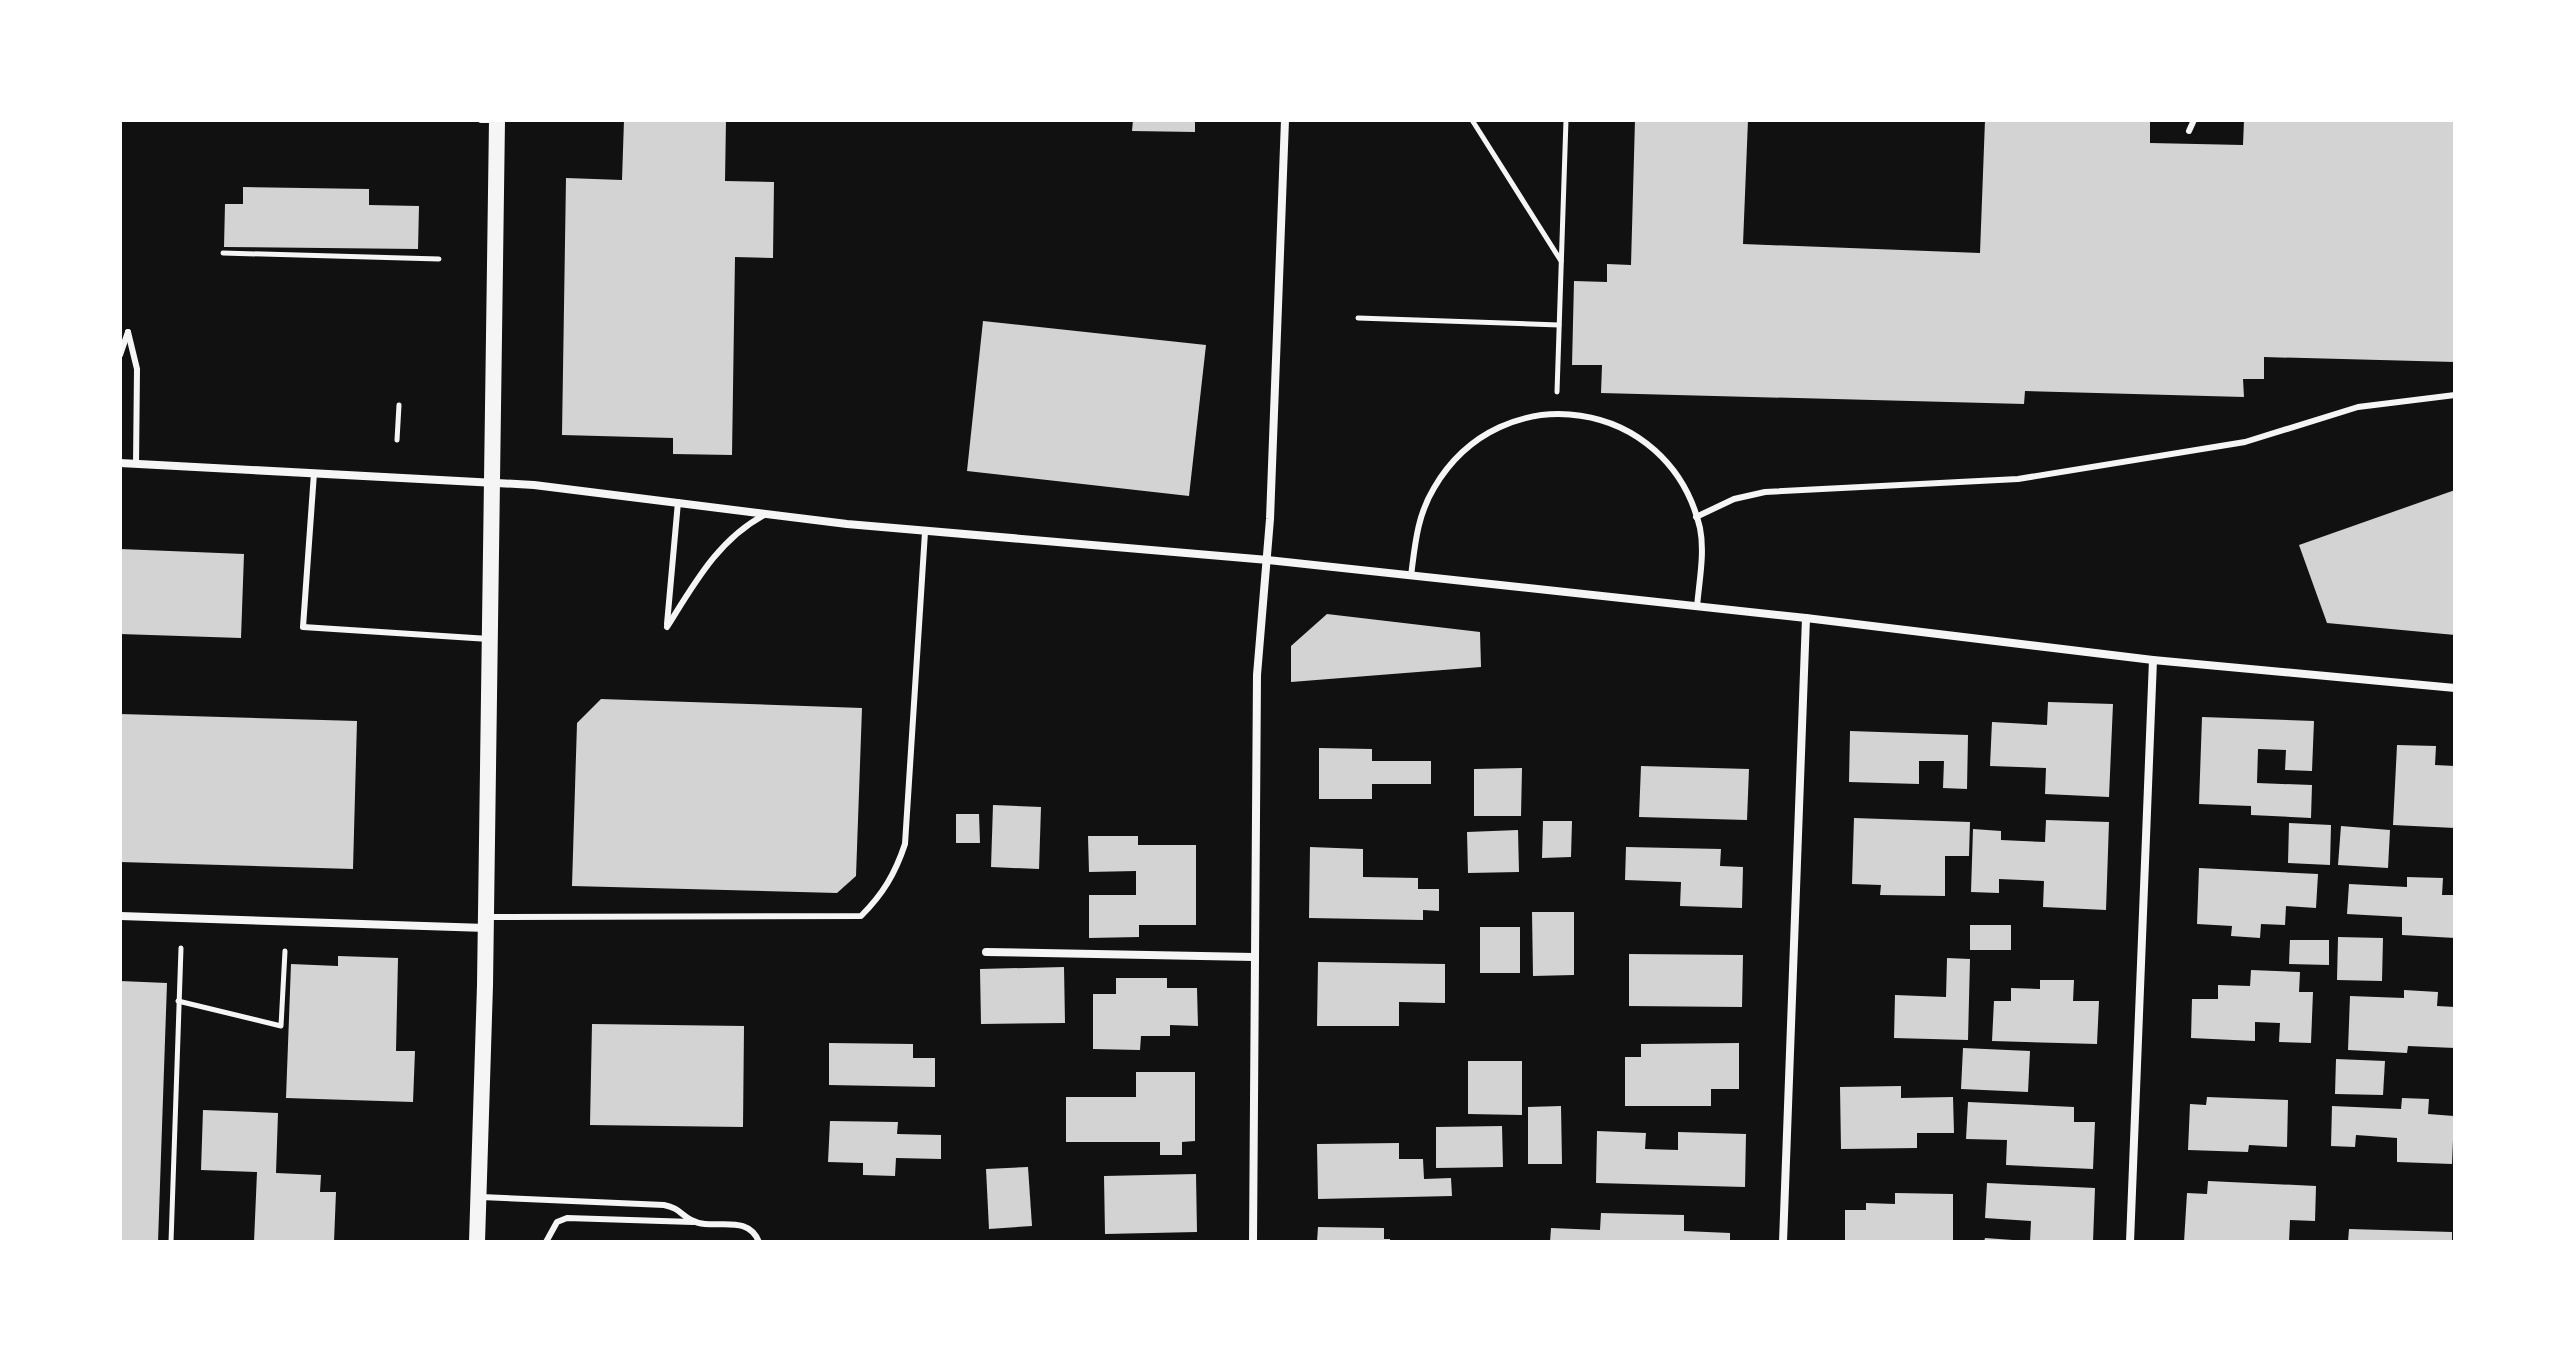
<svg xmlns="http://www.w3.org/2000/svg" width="2575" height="1362" font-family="'Roboto Condensed',sans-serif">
	<rect width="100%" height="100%" fill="#111"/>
	<g fill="#d3d3d3">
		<path d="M624,120H726L725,181L774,182L773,258L735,257L732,455L673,454V438L562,435L566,178L622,180Z"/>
		<path d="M1133,120H1195V132L1132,131Z"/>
		<path d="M1635,120H1748L1743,244L1980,253L1985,120H2150V143L2243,145L2244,120H2455V362L2264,357V379H2243L2244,397L2025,391L2024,404L1601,393L1602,365H1572L1574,281L1607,282V264L1631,265Z"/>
		<path d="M243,187L369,189V205L419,206L418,249L224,247L225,204H243Z"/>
		<path d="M983,321L1206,345L1189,496L967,471Z"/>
		<path d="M2455,490V635L2327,623L2299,545Z"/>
		<path d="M120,549L244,554L241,638L120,634Z"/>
		<path d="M1327,614L1480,632L1481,667L1291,682V646Z"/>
		<path d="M601,699L862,708L856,876L837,893L572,886L577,723Z"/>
		<path d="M2048,702L2113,704L2109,797L2045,794L2046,768L1990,766L1992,722L2047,725Z"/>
		<path d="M120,714L357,721L353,869L120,862Z"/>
		<path d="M2202,717L2314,721L2312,771L2285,770L2286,750L2258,749L2257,783L2312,785L2311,818L2251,815V806L2199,804Z"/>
		<path d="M1850,731L1968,735L1967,789L1943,788L1944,761H1919V784L1849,782Z"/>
		<path d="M2397,745L2436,746L2435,765L2455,766V828L2393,825Z"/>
		<path d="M1319,748L1372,749V761H1431V784H1372V799H1319Z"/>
		<path d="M1641,766L1749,769L1747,820L1639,817Z"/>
		<path d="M1522,768L1521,816H1474V769Z"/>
		<path d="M993,805L1041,807L1039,869L991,867Z"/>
		<path d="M956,814H979L980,843H956Z"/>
		<path d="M1854,818L1970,822L1969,856H1945V896L1880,895L1881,885L1852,884Z"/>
		<path d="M2046,820L2109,822L2106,910L2043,907L2044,881L1999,879V893L1971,892L1973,829L2001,831V840L2045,842Z"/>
		<path d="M1543,821H1572L1571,857L1542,858Z"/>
		<path d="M2289,823L2331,825L2330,865L2288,863Z"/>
		<path d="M2341,826L2390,830L2388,868L2338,865Z"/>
		<path d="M1518,830L1519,872L1468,873L1467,832Z"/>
		<path d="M1088,836H1138V845H1196V925H1139V937L1089,938V895H1136V871L1089,872Z"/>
		<path d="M1310,847L1363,849V877L1418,878V889H1439V911L1423,910V920L1309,918Z"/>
		<path d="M1626,847L1721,849L1720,866L1743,867L1742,908L1680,906L1681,882L1625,880Z"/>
		<path d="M2199,868L2318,874L2316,908L2286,906L2285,925L2261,924L2260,938L2231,936L2232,926L2197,924Z"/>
		<path d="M2407,877L2443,878L2442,895H2455V938L2402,935V917L2347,914L2349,884L2407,887Z"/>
		<path d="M1532,912H1574V975L1533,976Z"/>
		<rect x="1970" y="925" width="41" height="25"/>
		<rect x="1480" y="927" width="40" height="46"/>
		<path d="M2338,937L2383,938L2382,981L2337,980Z"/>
		<path d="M2290,940H2329V965L2289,964Z"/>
		<path d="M1629,954L1743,955L1742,1007L1629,1006Z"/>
		<path d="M338,956L398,958L396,1051H415L413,1102L286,1098L291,964L338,966Z"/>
		<path d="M1947,958L1970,959L1968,1040L1894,1038L1895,995L1946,997Z"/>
		<path d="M1318,962L1445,964V1003L1399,1002V1026H1317Z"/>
		<path d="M1064,967L1065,1023L981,1024L980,969Z"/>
		<path d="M2251,970L2300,972L2299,992H2313L2311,1043L2279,1042L2280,1023L2255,1022V1041L2191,1038L2192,999H2218V985L2250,986Z"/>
		<path d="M1116,978H1167V988H1197L1198,1026L1170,1025V1036H1141L1140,1050L1093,1049V994H1116Z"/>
		<path d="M2040,980H2074L2073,1001H2099L2097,1044L1992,1041L1994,1001H2011V988L2040,989Z"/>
		<path d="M120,981L167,983L158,1242H120Z"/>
		<path d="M2404,990L2438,992L2437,1006L2455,1007V1048L2408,1046L2407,1053L2348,1050L2350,996L2404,998Z"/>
		<path d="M592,1024L744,1026L743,1127L590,1125Z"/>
		<path d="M829,1043L913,1044V1058H935V1087L829,1085Z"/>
		<path d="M1739,1043V1089H1711V1106H1625V1057H1641V1044Z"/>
		<path d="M1963,1048L2030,1051L2028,1092L1961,1089Z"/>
		<path d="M2336,1059L2385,1061L2383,1095L2335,1094Z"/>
		<path d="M1468,1061H1522V1115L1468,1114Z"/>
		<path d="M1136,1072H1195V1141L1182,1142V1155H1160V1142H1066V1097H1136Z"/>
		<path d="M1901,1086V1098L1953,1097L1954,1133H1917V1148L1841,1149L1840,1087Z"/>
		<path d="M2207,1097L2288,1100L2287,1147L2249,1145L2248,1152L2188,1150L2190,1104L2206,1105Z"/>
		<path d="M2402,1098L2429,1099L2428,1114L2454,1116L2452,1164L2397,1162V1138L2356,1135L2355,1147L2331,1146L2332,1106L2401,1109Z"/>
		<path d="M1968,1102L2074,1107V1122H2095L2093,1169L2006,1165L2007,1140L1966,1139Z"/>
		<path d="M1561,1106L1562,1164H1528V1107Z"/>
		<path d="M203,1110L278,1113L276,1173L321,1175L320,1192H336L334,1242H254L257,1172L201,1170Z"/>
		<path d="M830,1121L898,1122L897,1134L941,1135V1159L896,1158L895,1176L863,1175V1163L828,1162Z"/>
		<path d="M1502,1126L1503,1167L1436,1168V1127Z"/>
		<path d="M1597,1131L1646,1133L1645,1149L1678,1150V1132L1746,1134L1745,1187L1596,1183Z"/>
		<path d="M1399,1143V1159H1423L1424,1179L1451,1178L1452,1196L1318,1199L1317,1144Z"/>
		<path d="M1028,1167L1032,1226L989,1229L986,1169Z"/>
		<path d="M1196,1174L1197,1232L1105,1234L1104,1176Z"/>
		<path d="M2208,1181L2316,1186L2315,1221L2290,1220L2289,1242H2184L2187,1193L2207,1194Z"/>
		<path d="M1987,1183L2095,1188L2093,1242H2030L2031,1221L1985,1218Z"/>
		<path d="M1895,1193L1953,1194V1242H1845V1210H1866V1203L1895,1204Z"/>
		<path d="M1601,1213L1684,1215V1231L1730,1233V1242H1550L1551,1228L1600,1230Z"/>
		<path d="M1318,1227L1384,1228V1239H1390V1242H1317Z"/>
		<path d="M2349,1229L2452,1232V1242H2348Z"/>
		<path d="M1985,1238L2013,1240V1242H1984Z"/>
	</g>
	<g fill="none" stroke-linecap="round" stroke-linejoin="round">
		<g stroke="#f5f5f5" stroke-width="5">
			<path d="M1472,120L1561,261"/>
			<path d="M223,253L439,259"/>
			<path d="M1358,318L1559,325"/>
			<path d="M1557,392L1566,120"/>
			<path d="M397,440L399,405"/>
			<path d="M178,1001L281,1026L285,951"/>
			<path d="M171,1242L181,948"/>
		</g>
		<g stroke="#f5f5f5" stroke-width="6">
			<path d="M481,120H494"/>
			<path d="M2189,131L2194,120"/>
			<path d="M128,332L137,369L136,464"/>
			<path d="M120,355L128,332"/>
			<path d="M314,473L303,627L489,639"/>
			<path d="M1696,517L1734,499L1765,492L2018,479L2245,442L2358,407L2455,395"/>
			<path d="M1411,576C1415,545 1417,516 1434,488C1501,373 1669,397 1700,528C1705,553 1699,582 1697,607"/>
			<path d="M667,624L678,502"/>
			<path d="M667,627C694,584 719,538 766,514"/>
			<path d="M488,917L861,916C883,894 895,874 905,844L925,532"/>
			<path d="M481,1197L664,1205C679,1208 680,1214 691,1220C713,1232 747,1212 759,1242"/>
			<path d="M546,1242L557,1222L567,1218L693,1222"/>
		</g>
		<g stroke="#f5f5f5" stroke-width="8">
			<path d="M120,463L534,485L847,524L1268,560L1806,618L2153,660L2455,688"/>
			<path d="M120,916L486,928"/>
			<path d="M986,952L1254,957"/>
			<path d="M1253,1242L1257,675L1270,519L1285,120"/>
			<path d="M1783,1242L1806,618"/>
			<path d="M2130,1242L2153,660"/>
		</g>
		<path stroke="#f5f5f5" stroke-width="16" d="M477,1242L485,985L497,120"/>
	</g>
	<rect width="2575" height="1362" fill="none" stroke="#ffffff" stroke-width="244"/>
</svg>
